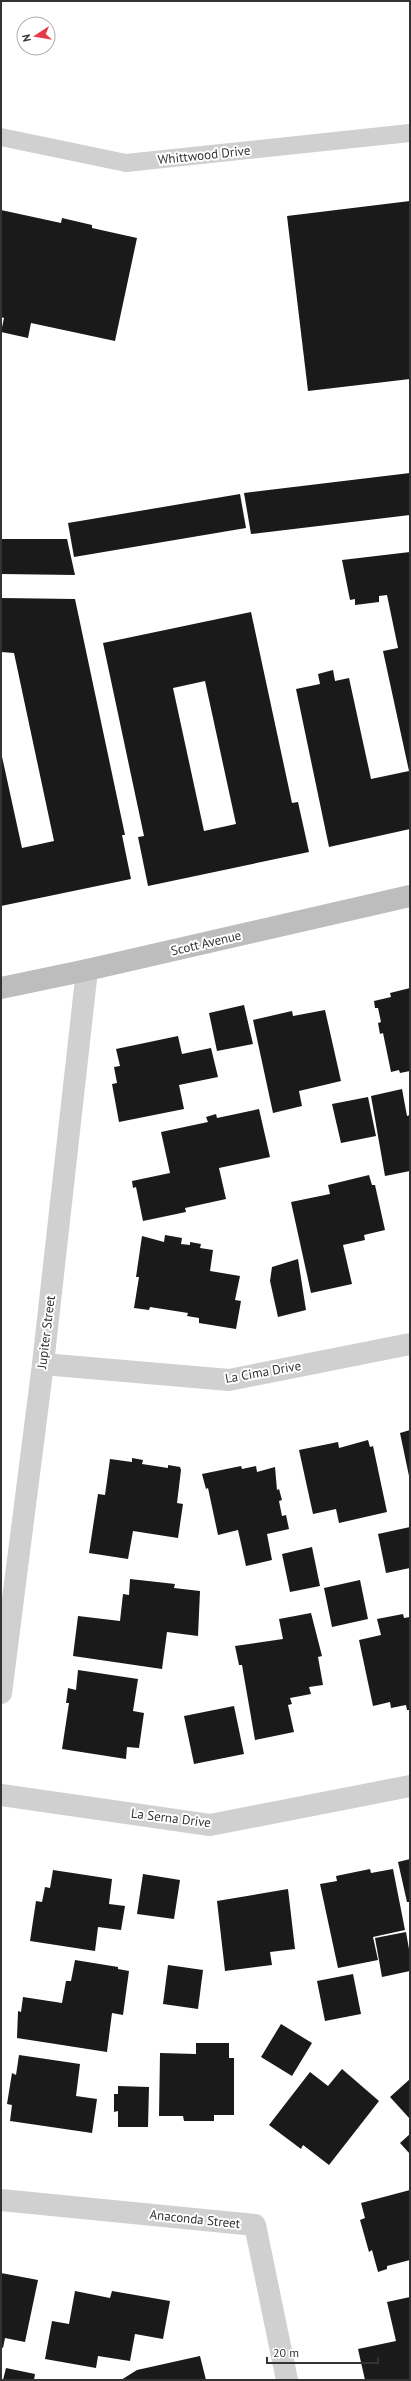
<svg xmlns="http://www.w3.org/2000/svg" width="411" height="2381" font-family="'PT Sans',sans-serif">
	<rect width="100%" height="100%" fill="#fff"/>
	<g fill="#1a1a1a" fill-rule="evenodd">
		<path d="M410,201V379L308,391L287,216Z"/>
		<path d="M1,210L61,223L62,218L92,225V228L137,238L115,341L31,323L28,338L1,332L4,318L1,317Z"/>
		<path d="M410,473V515L251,534L244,493Z"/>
		<path d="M240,494L246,528L74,557L68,523Z"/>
		<path d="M1,539H67L75,575L1,574Z"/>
		<path d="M410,552V829L329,847L296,689L320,684L318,674L333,670L335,681L349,678L371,779L409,771L383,651L398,648L387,595L379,596V602L355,605V599L350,600L342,560Z"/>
		<path d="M1,598L75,599L125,835H122L131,879L1,906V752L22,848L54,841L14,653L1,652Z"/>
		<path d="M251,612L292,803L298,802L309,852L148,886L138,837L144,836L103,643ZM205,681L236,824L204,831L173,688Z"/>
		<path d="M410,988V1071L400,1073L399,1070L391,1072L383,1033L380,1034L378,1023L381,1022L378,1008H375L374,1001L391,997L390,993Z"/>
		<path d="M244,1005L253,1044L217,1051L209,1013Z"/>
		<path d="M325,1010L341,1081L299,1091L302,1106L273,1113L253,1020L292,1011L293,1016Z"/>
		<path d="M178,1036L182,1054L211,1048L218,1077L179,1085L184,1109L119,1122L112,1084L117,1083L114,1067L120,1066L116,1049Z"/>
		<path d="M402,1089L407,1116L410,1115V1171L385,1176L371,1096Z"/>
		<path d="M368,1097L376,1136L341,1143L332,1104Z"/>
		<path d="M259,1109L270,1157L219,1168L226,1199L185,1208L186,1212L143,1221L136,1187L133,1188L132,1181L170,1173L161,1132L208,1122L206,1117L216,1114L217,1118Z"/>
		<path d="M369,1175L372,1185H375L385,1230L364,1235L365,1240L343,1245L352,1284L311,1293L291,1202L330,1194L328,1185Z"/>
		<path d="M165,1235L182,1238L181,1244L190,1245V1242L201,1244L200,1248L213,1250L210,1271L240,1276L235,1300L241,1301L236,1329L199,1323V1318L187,1316L188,1313L150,1307L149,1310L134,1308L139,1277H136L142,1236L164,1242Z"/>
		<path d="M298,1259L306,1310L278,1317L270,1281L272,1267Z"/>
		<path d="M410,1430V1476H409L400,1433Z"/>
		<path d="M368,1440L370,1447L373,1446L387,1512L339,1523L336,1509L313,1514L299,1450L338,1442L339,1448Z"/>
		<path d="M132,1458L143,1460L142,1464L168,1468V1465L180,1467L181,1470L177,1503L183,1504L178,1538L133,1531L128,1559L89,1553L98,1494L105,1495L110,1459L132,1462Z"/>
		<path d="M241,1466L242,1469L256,1466L257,1472L275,1467L277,1490L279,1489L282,1500L279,1501L282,1516L286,1515L289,1529L267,1534L272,1560L246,1566L238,1530L218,1535L208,1488L206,1489L202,1474Z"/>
		<path d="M410,1527V1568L386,1573L378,1534Z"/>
		<path d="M312,1547L320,1586L290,1592L282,1554Z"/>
		<path d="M130,1579L175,1584L174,1588L200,1591L198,1636L167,1632L162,1669L73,1656L78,1616L120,1621L123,1594L129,1595Z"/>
		<path d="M360,1580L368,1619L332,1627L324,1588Z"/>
		<path d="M311,1613L322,1656L318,1657L323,1685L309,1687L311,1694L290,1698L292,1704L288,1705L294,1732L255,1740L242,1665H239L235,1646L283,1639L279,1619Z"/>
		<path d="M403,1614L404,1618L410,1617V1710H407L406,1705L391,1708L390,1702L373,1706L359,1640L381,1635L377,1619Z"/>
		<path d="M78,1670L138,1679L133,1711L144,1713L139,1748L127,1747L126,1759L62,1749L69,1703H66L68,1688L76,1690Z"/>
		<path d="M234,1706L244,1754L194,1764L184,1716Z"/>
		<path d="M410,1859V1902H407L398,1862Z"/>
		<path d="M370,1869L371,1873L393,1869L405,1930L373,1937L378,1960L338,1968L320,1884L337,1881L336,1876Z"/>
		<path d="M53,1870L112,1879L109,1904L125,1906L121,1930L98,1927L95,1951L30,1941L36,1901L42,1902L45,1887L50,1888Z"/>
		<path d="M143,1874L180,1880L174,1919L137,1914Z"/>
		<path d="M288,1889L295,1949L270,1952L272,1965L225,1971L217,1901Z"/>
		<path d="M406,1932L410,1955V1971L382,1977L375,1938Z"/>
		<path d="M75,1960L118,1967V1969L129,1971L123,2015L112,2013L107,2052L17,2038L18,2011L21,2012L23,1997L62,2003L66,1981H71Z"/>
		<path d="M168,1965L203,1970L198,2009L163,2004Z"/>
		<path d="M353,1974L361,2014L325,2021L317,1981Z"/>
		<path d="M281,2024L312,2043L292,2076L261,2057Z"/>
		<path d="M196,2043H229V2058H234V2115H214V2121H184L183,2116H159L160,2053L196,2054Z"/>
		<path d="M19,2055L80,2064L76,2096L97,2099L92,2133L10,2121L12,2105L7,2104L12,2073L16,2075Z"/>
		<path d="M342,2069L379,2101L329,2165L303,2145L301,2149L269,2125L310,2072L328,2086Z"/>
		<path d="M410,2079V2119L390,2097Z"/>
		<path d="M118,2086L149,2087L148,2127H118V2111L114,2112V2094H118Z"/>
		<path d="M410,2134V2154L400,2143Z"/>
		<path d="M410,2190V2260L387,2266V2269L378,2272L372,2250L369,2252L360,2220L365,2218L361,2203Z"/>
		<path d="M1,2273L38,2280L25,2342L5,2338L3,2348L1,2347Z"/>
		<path d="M75,2291L110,2298L112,2291L170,2301L163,2339L135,2334L130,2361L98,2356L96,2368L45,2359L52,2321L69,2324Z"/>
		<path d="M410,2297V2380H365L358,2349L396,2341L387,2302Z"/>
		<path d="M200,2356L206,2380H121L137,2370Z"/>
		<path d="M6,2368L35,2374L34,2380H3Z"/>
	</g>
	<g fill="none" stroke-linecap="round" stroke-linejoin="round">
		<path stroke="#d0d0d0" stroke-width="18" d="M1,137L126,163L410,133"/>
		<g stroke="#d0d0d0" stroke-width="22">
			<path d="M43,1364L229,1380L410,1344"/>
			<path d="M1,1693L43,1364L87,970"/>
			<path d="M1,1795L210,1825L410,1786"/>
			<path d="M1,2200L255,2225L287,2380"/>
		</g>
		<path stroke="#bdbdbd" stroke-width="22" d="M1,988L87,970L410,896"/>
	</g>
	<g text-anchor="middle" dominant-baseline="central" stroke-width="4" stroke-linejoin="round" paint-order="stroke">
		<g font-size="13" fill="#333" stroke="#fff">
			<text transform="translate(204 155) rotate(-6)">Whittwood Drive</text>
			<text transform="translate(206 943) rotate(-13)">Scott Avenue</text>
			<text transform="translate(46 1332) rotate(-83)">Jupiter Street</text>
			<text transform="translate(263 1372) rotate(-10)">La Cima Drive</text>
			<text transform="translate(171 1818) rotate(7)">La Serna Drive</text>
			<text transform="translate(195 2219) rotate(6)">Anaconda Street</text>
		</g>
	</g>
	<rect width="411" height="2381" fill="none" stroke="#333333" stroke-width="4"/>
	<g transform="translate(36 36) rotate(258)"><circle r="19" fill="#ffffff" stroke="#adadad"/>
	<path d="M0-3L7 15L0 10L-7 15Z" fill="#e63946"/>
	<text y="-6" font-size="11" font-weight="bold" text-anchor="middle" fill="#333333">N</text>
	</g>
	<path d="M267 2357v6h111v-6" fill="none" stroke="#333333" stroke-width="2"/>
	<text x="273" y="2357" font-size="12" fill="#333333" stroke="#ffffff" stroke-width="3" paint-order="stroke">20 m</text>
</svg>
